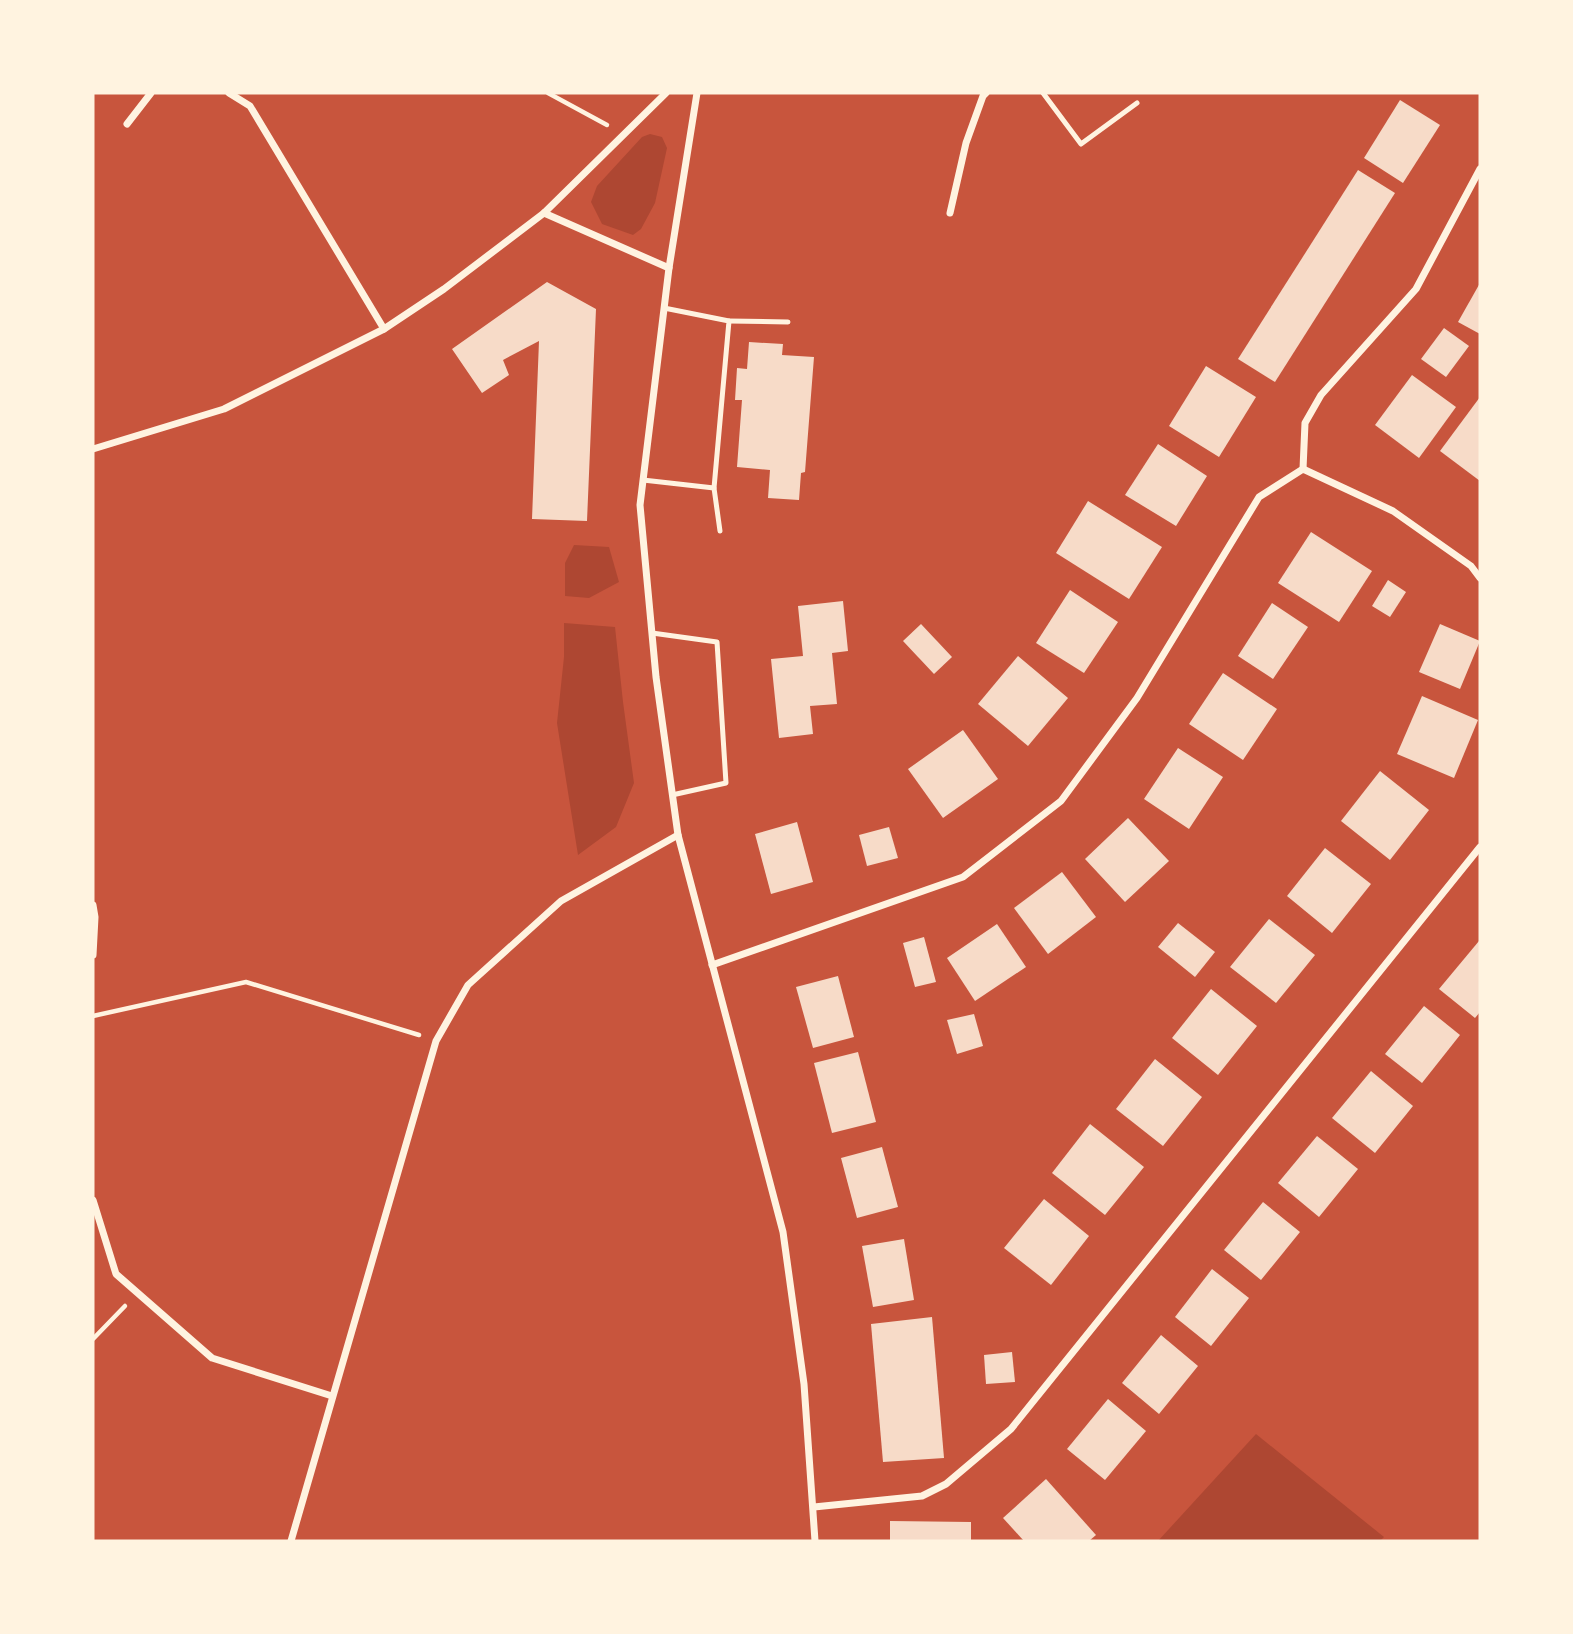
<svg xmlns="http://www.w3.org/2000/svg" width="1573" height="1634" font-family="'DM Sans',sans-serif">
	<rect width="100%" height="100%" fill="#c8553d"/>
	<g fill="#ae4732">
		<path d="M650,134L662,137L667,148L655,203L641,229L633,235L602,224L591,202L597,186L642,137Z"/>
		<path d="M574,545L609,547L619,582L589,598L565,596V563Z"/>
		<path d="M564,623L615,627L623,702L634,783L616,827L578,855L557,723L564,657Z"/>
		<path d="M1256,1434L1384,1537L1380,1541H1158Z"/>
	</g>
	<g fill="#f7dbc8">
		<path d="M1400,100L1440,125L1403,183L1364,158Z"/>
		<path d="M1358,170L1395,193L1275,382L1238,359Z"/>
		<path d="M547,282L596,309L587,521L532,519L539,341L503,360L509,375L482,393L452,349Z"/>
		<path d="M1480,283V334L1458,322Z"/>
		<path d="M1444,328L1469,346L1446,377L1421,359Z"/>
		<path d="M749,342L783,344L782,355L814,357L805,472L801,473L799,500L768,498L770,470L737,467L742,400H735L737,368L747,369Z"/>
		<path d="M1206,366L1256,397L1219,457L1169,426Z"/>
		<path d="M1412,375L1456,407L1419,458L1375,425Z"/>
		<path d="M1480,397V481L1440,451Z"/>
		<path d="M1158,444L1207,476L1176,526L1125,495Z"/>
		<path d="M1088,501L1162,547L1129,599L1056,553Z"/>
		<path d="M1311,532L1372,571L1339,622L1278,583Z"/>
		<path d="M1388,580L1406,592L1390,617L1372,606Z"/>
		<path d="M1070,590L1118,622L1084,673L1036,643Z"/>
		<path d="M843,601L848,651L832,653L837,704L810,706L813,734L779,738L771,659L803,656L798,606Z"/>
		<path d="M1272,603L1308,627L1273,679L1238,656Z"/>
		<path d="M921,624L952,657L934,674L903,641Z"/>
		<path d="M1440,624L1480,641L1460,689L1419,672Z"/>
		<path d="M1018,656L1068,698L1028,746L978,704Z"/>
		<path d="M1223,673L1277,709L1243,760L1189,724Z"/>
		<path d="M1422,696L1478,720L1454,778L1397,754Z"/>
		<path d="M963,730L998,779L943,818L908,769Z"/>
		<path d="M1178,748L1223,777L1189,829L1144,799Z"/>
		<path d="M1380,771L1429,810L1390,860L1341,821Z"/>
		<path d="M1128,818L1169,861L1125,902L1085,859Z"/>
		<path d="M797,822L813,882L771,894L755,834Z"/>
		<path d="M889,827L898,858L867,866L859,835Z"/>
		<path d="M1325,848L1371,884L1332,933L1287,896Z"/>
		<path d="M1062,872L1096,917L1048,954L1014,908Z"/>
		<path d="M1269,919L1315,955L1276,1003L1230,967Z"/>
		<path d="M1178,923L1215,952L1195,977L1158,947Z"/>
		<path d="M997,924L1026,967L975,1001L947,958Z"/>
		<path d="M924,937L936,982L915,987L903,943Z"/>
		<path d="M1479,941L1480,942V1012L1475,1018L1439,989Z"/>
		<path d="M838,976L854,1037L813,1048L796,987Z"/>
		<path d="M1211,989L1257,1026L1218,1075L1172,1038Z"/>
		<path d="M1424,1006L1460,1035L1422,1083L1385,1054Z"/>
		<path d="M974,1014L983,1046L957,1054L947,1020Z"/>
		<path d="M858,1052L876,1122L832,1133L814,1063Z"/>
		<path d="M1155,1059L1202,1097L1163,1146L1116,1109Z"/>
		<path d="M1371,1071L1413,1106L1375,1153L1332,1118Z"/>
		<path d="M1090,1124L1144,1167L1105,1215L1052,1173Z"/>
		<path d="M1317,1136L1358,1169L1319,1217L1278,1183Z"/>
		<path d="M882,1147L898,1207L857,1218L841,1158Z"/>
		<path d="M1044,1199L1089,1236L1051,1285L1004,1248Z"/>
		<path d="M1263,1202L1300,1232L1261,1280L1224,1250Z"/>
		<path d="M904,1239L914,1300L873,1307L862,1246Z"/>
		<path d="M1212,1269L1249,1298L1211,1346L1175,1317Z"/>
		<path d="M932,1317L944,1458L883,1462L871,1324Z"/>
		<path d="M1161,1335L1198,1366L1159,1414L1122,1383Z"/>
		<path d="M1012,1352L1015,1382L986,1384L984,1355Z"/>
		<path d="M1108,1399L1146,1431L1105,1480L1067,1449Z"/>
		<path d="M1046,1479L1096,1535L1089,1541H1024L1003,1518Z"/>
		<path d="M890,1521L971,1522V1541H890Z"/>
	</g>
	<g fill="none" stroke-linecap="round" stroke-linejoin="round">
		<g stroke="#fff3e0" stroke-width="4.5">
			<path d="M548,93L607,125"/>
			<path d="M93,1016L246,982L419,1035"/>
			<path d="M93,1339L125,1306"/>
		</g>
		<g stroke="#fff3e0" stroke-width="5">
			<path d="M1043,93L1081,144L1137,103"/>
			<path d="M729,321L788,322"/>
			<path d="M643,480L714,488L729,321L664,308"/>
			<path d="M714,488L720,531"/>
			<path d="M652,633L717,642L726,783L672,795"/>
		</g>
		<g stroke="#fff3e0" stroke-width="7">
			<path d="M229,93L250,106L384,329"/>
			<path d="M697,93L669,268L640,505L656,677L678,835L783,1232L804,1384L815,1541"/>
			<path d="M127,124L151,93"/>
			<path d="M544,213L669,268"/>
			<path d="M950,213L966,143L983,96L986,93"/>
			<path d="M93,449L224,409L384,329L444,289L544,213L666,93"/>
			<path d="M1303,469L1305,423L1321,395L1416,289L1480,169"/>
			<path d="M93,905L95,917L93,955"/>
			<path d="M712,965L963,877L1061,801L1137,698L1259,497L1303,469L1393,511L1471,566L1480,578"/>
			<path d="M93,1200L116,1274L212,1358L332,1396"/>
			<path d="M814,1507L922,1496L946,1484L1011,1429L1480,847"/>
			<path d="M291,1541L436,1041L468,985L561,901L678,835"/>
		</g>
	</g>
	<rect width="1573" height="1634" fill="none" stroke="#fff3e0" stroke-width="189"/>
</svg>
